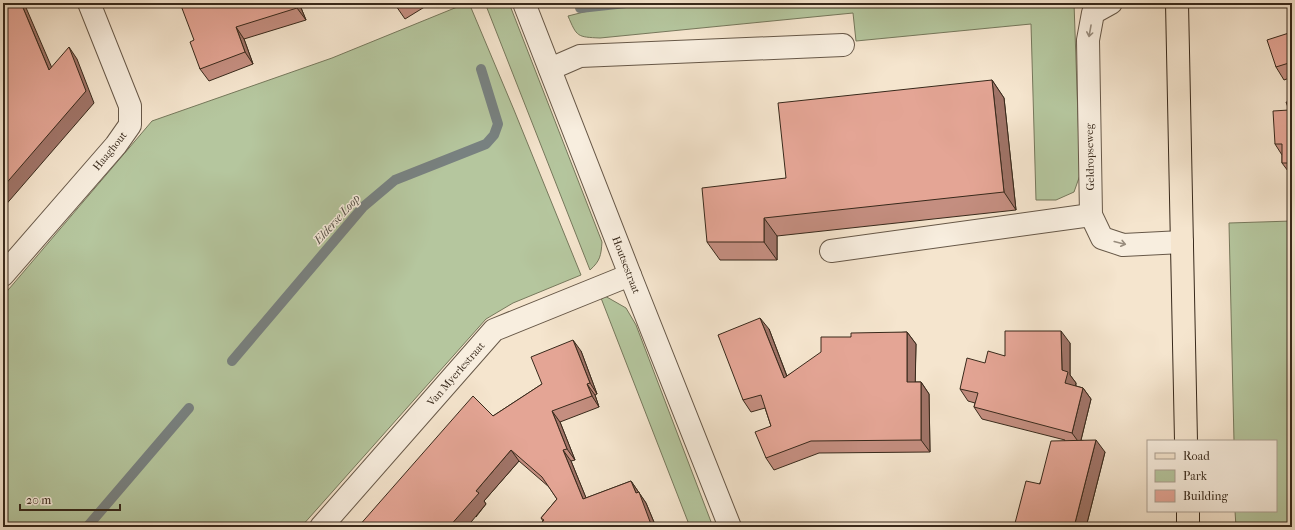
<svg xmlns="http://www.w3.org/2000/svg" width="1295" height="530" font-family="'IM FELL French Canon',serif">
	<rect width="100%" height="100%" fill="#f5e5ce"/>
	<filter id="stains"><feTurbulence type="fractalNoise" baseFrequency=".005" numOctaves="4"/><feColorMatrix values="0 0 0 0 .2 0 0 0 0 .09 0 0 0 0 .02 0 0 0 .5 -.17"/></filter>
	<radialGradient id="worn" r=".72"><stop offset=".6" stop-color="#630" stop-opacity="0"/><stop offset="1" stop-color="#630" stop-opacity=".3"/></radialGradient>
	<g fill="#b5c69e" stroke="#76785c">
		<path d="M467,3H469L514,110L581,275L513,303L486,319L301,527H3V296L152,121L332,58Z"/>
		<path d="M485,3H509L602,242C601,256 600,261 590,270Z"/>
		<path d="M650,3H1074L1080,175L1074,192L1056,200H1036L1031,24L856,41L853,13L600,38C577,37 577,37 568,16L596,9Z"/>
		<path d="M1292,221V527H1236L1235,511H1276V441H1234L1229,223Z"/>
		<path d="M605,296L626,308L636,325L713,527H690L601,298Z"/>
	</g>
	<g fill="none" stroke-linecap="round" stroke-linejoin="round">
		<g stroke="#788180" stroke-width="10">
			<path d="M580,8L626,3"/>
			<path d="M232,361L363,207L395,180L486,144L494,135L498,124L481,69"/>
			<path d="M87,527L189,408"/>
		</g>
		<defs>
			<g id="minor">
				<path d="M524,3L630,275L730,527"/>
				<path d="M1111,3L1093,13L1088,40L1091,215L1102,238L1123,245L1182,242"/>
				<path d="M550,69L580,56L843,45"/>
				<path d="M831,251L1091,215"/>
				<path d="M3,275L116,145L130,125V106L89,3"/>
				<path d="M321,527L494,330L630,275"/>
			</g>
			<g id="major">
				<path d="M1177,3L1186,441"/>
				<path d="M1188,511V527"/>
			</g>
		</defs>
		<use href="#minor" stroke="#675848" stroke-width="24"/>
		<use href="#major" stroke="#38291b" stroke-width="24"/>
		<use href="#minor" stroke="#f8eedf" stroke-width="22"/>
		<use href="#major" stroke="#f5e5ce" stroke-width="22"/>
	</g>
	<g fill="#c48e80" stroke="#38291b">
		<path d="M299,3L306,20L244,39L253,64L209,81L200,69L194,40Z"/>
		<path d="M394,3H431L405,19Z"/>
		<path d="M1292,32V77L1284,80L1276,67Z"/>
		<path d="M992,80L1004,98L1016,210L777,236V260H720L707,242L786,178Z"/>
		<path d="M1292,102V175H1291L1282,163V155L1275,144Z"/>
		<path d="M769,329L787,376L851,337L907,332L916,344L915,382H921L929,394L930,452L819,453L774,470L766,458L771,426L765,408L751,412L743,400Z"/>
		<path d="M1070,343V375L1076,383V386L1083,388L1091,399L1081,440L1105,452L1086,527H1014L1065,440L982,419L974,407L975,403L968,401L960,389L985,363L1005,356Z"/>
		<path d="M581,351L597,394L595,395L599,407L560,422L575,460L571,461L586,498L631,481L646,503L656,527H538L543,521L541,518L557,499L549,487L519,461L484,501L486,504L476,517L493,416L542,384Z"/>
	</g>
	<g fill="#a07468" stroke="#38291b">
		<path d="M21,3H24L58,82L49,70Z"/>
		<path d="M295,3H299L306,20L297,8Z"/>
		<path d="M236,27L244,39L253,64L245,52Z"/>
		<path d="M69,47L77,59L94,103L3,208V187Z"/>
		<path d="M992,80L1004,98L1016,210L1004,192Z"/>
		<path d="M764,218L777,236V260L764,242Z"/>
		<path d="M760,318L769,329L792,390L784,378Z"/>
		<path d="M1061,331L1070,343V375L1076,383L1073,395L1065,383L1062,370Z"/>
		<path d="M907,332L916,344L915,394L907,382Z"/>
		<path d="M573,340L581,351L597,394L590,383Z"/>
		<path d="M921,382L929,394L930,452L921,440Z"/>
		<path d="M587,384L595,395L599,407L592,396Z"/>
		<path d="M1083,388L1091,399L1080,444L1072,433Z"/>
		<path d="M552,411L560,422L575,460L567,449Z"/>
		<path d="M1096,440L1105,452L1086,527H1074Z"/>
		<path d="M511,450L519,461L484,501L486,504L467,527H449L476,491Z"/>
		<path d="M563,450L571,461L591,510L583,499Z"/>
		<path d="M631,481L646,503L656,527H652L636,493Z"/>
	</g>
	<g fill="#e4a595" stroke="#38291b">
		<path d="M3,3H21L49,70L69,47L86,91L3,187Z"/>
		<path d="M180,3H295L297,8L236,27L245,52L200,69L190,42L194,40Z"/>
		<path d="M394,3H403L396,7Z"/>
		<path d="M1292,32V62L1276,67L1267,40Z"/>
		<path d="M992,80L1004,192L764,218V242H707L702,188L786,178L778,103Z"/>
		<path d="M1286,102H1292V163H1282V144H1275L1273,111L1289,110Z"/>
		<path d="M760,318L784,378L821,352V337H851V333L907,332V382H921V440L811,441L766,458L755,432L771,426L761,395L743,400L718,335Z"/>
		<path d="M1005,331H1061L1062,370L1068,372L1065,383L1083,388L1072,433L974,407L978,393L960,389L967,358L985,363L988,351L1005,356Z"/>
		<path d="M573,340L590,383L587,384L592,396L552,411L567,449L563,450L583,499L631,481L636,493L639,492L652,527H538L544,520L541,518L557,499L542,477L511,450L476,491L479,493L449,527H358L473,396L493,416L542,384L531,357Z"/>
		<path d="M1096,440L1074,527H1014L1026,481L1040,484L1051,441Z"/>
	</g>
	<defs><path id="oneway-shaft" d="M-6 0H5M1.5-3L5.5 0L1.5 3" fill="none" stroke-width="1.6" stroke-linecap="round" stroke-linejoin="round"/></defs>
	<g stroke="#988c7d">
		<use href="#oneway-shaft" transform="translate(1090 31) rotate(100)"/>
		<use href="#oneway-shaft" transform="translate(1120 243) rotate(14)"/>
	</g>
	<g text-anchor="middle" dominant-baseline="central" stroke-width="3" stroke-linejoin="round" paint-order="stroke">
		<g font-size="11" fill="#38291b" stroke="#f8eedf">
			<text transform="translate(110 151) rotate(-51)">Haaghout</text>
			<text transform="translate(1090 157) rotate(-91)">Geldropseweg</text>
			<text transform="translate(626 265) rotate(69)">Houtsestraat</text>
			<text transform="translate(456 374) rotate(-49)">Van Myerlestraat</text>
		</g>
		<g font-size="12" font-style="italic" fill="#534e45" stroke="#f8eedf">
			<text transform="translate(337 219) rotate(-48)">Elderse Loop</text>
		</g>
	</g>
	<rect width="1295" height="530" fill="none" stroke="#f5e5ce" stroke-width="16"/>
	<rect x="4" y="4" width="1287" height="522" fill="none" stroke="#38291b" stroke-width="2"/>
	<rect x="8" y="8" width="1279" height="514" fill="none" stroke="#38291b"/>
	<rect x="1147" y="440" width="130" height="72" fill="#f8eedf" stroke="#ab9f91"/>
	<rect x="1155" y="453" width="20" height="6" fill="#f5e5ce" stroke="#ab9f91"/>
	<text x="1183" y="460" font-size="12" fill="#38291b">Road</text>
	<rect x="1155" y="470" width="20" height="12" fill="#b5c69e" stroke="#ab9f91"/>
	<text x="1183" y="480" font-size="12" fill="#38291b">Park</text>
	<rect x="1155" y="490" width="20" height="12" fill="#e4a595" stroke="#ab9f91"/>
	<text x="1183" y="500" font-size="12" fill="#38291b">Building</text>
	<path d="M20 504v6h100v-6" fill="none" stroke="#38291b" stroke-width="2"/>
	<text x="26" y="504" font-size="12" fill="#38291b" stroke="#f8eedf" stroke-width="3" paint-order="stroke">20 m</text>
	<rect width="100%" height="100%" filter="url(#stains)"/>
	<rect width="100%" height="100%" fill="url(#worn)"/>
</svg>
